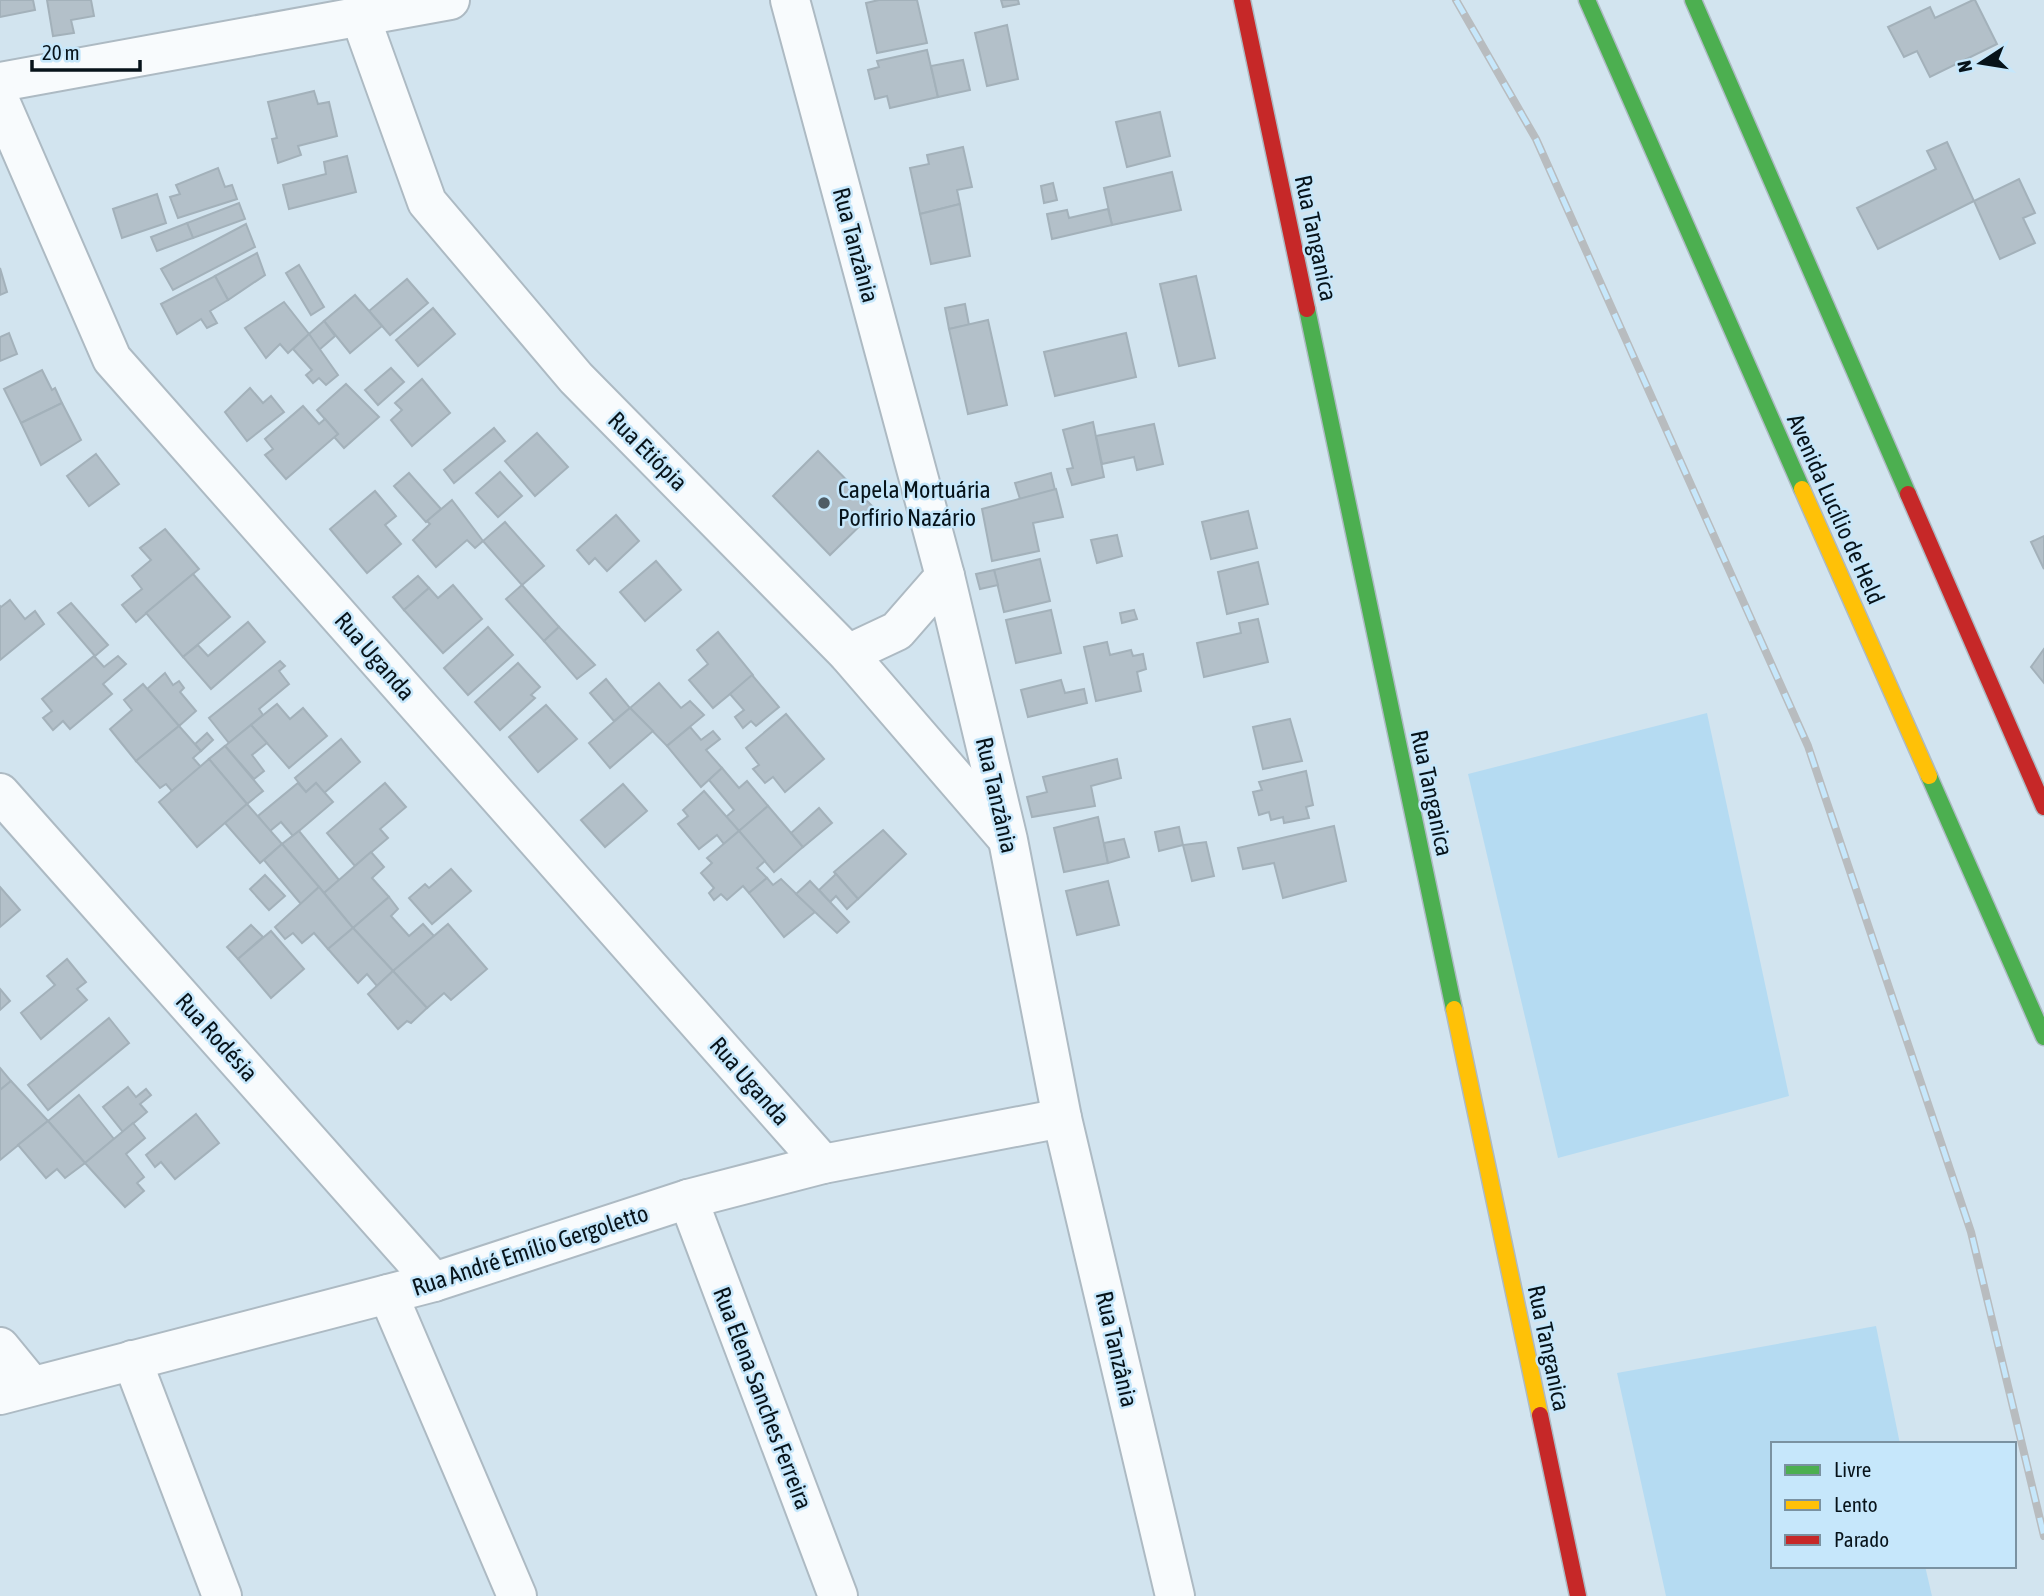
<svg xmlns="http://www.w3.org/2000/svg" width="2044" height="1596" font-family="'Asap Condensed',sans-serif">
	<rect width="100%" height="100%" fill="#d2e4ef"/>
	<g fill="#b5dbf2">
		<path d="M1707,713L1789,1096L1558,1158L1468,774Z"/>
		<path d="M1876,1326L1900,1444H1773V1566H1925L1932,1596H1666L1617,1373Z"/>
	</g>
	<g fill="#b3c0c9" stroke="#a3b1ba" stroke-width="2">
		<path d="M0,0H33L35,10L0,17Z"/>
		<path d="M47,0H91L94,16L71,20L74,33L53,36Z"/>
		<path d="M879,0H917L927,43L877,53L866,3Z"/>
		<path d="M1001,0H1018L1019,4L1003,7Z"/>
		<path d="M1973,0H1975L1997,44L1930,77L1917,51L1904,57L1888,27L1930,7L1935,18Z"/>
		<path d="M1007,25L1018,79L987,86L975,33Z"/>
		<path d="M927,50L938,97L890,108L887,96L875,99L868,70L879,67L877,61Z"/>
		<path d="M963,60L970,90L938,97L931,66Z"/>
		<path d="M314,91L318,104L329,102L337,136L298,146L301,155L278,163L272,139L277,138L268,102Z"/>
		<path d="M1160,112L1170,156L1127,167L1116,122Z"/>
		<path d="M1947,142L1974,201L1878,249L1857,208L1936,169L1927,151Z"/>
		<path d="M963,147L972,187L957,190L960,204L920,214L910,168L929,164L927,155Z"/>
		<path d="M347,156L356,192L289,209L283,185L326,174L324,162Z"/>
		<path d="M218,168L225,187L232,185L237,199L178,218L170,197L180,194L176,185Z"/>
		<path d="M1172,172L1181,210L1112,225L1104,188Z"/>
		<path d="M2019,179L2035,213L2023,218L2035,243L2000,259L1974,201Z"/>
		<path d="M1053,183L1057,200L1044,203L1041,186Z"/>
		<path d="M157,194L166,223L122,238L113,209Z"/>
		<path d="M239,203L245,219L193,238L187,223Z"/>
		<path d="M960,204L970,256L931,264L920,214Z"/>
		<path d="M1108,209L1112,225L1052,239L1047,214L1067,210L1069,218Z"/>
		<path d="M187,223L193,238L157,251L151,237Z"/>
		<path d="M246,224L255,247L173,290L161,269Z"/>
		<path d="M257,253L265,275L228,300L215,276Z"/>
		<path d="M299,265L324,307L311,315L286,273Z"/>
		<path d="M0,268L7,292L0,295Z"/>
		<path d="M215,276L228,300L210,311L217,323L207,328L201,319L177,334L161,304Z"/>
		<path d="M1196,276L1215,358L1179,366L1160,284Z"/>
		<path d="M407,279L428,303L390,335L369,311Z"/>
		<path d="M355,295L382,326L350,353L324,321Z"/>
		<path d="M284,302L309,334L288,353L280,344L266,358L245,328Z"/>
		<path d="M965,304L969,325L949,329L945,308Z"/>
		<path d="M433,308L455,334L418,366L396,340Z"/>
		<path d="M988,320L1007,405L968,414L949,329Z"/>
		<path d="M324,321L335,336L319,350L309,334Z"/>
		<path d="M9,333L17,354L0,361V337Z"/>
		<path d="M1126,333L1136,377L1055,396L1044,352Z"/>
		<path d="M309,334L338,375L326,385L319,378L313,383L306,375L312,370L293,349Z"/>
		<path d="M391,368L404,382L378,405L365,390Z"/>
		<path d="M42,370L52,390L55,388L62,403L21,423L4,389Z"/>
		<path d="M422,379L450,413L412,446L391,420L402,410L395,403Z"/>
		<path d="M346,384L379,417L344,448L334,437L338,434L317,410Z"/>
		<path d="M250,388L263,403L271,396L284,412L247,441L225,412Z"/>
		<path d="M62,403L81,440L41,465L21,423Z"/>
		<path d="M303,406L319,424L325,419L338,434L286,479L265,455L273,449L265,439Z"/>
		<path d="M1093,422L1104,477L1072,485L1067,469L1073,468L1063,430Z"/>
		<path d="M1154,424L1163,464L1137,470L1134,457L1102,464L1096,436Z"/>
		<path d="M494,428L505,441L454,483L444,470Z"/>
		<path d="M537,433L568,467L535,496L505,461Z"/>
		<path d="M818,451L876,510L830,555L773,496Z"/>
		<path d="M96,454L119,484L89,506L67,476Z"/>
		<path d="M500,472L522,496L498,517L476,493Z"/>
		<path d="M409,473L441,509L426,522L394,486Z"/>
		<path d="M1051,473L1055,490L1020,499L1015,483Z"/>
		<path d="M1056,489L1063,517L1033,523L1039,551L992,561L982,509Z"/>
		<path d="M375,491L396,516L385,525L401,544L367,573L330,529Z"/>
		<path d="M452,500L483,541L475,548L467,540L436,567L413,540L430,524L427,521Z"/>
		<path d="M1248,511L1257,548L1211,559L1202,522Z"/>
		<path d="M616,515L639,541L607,571L595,558L589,564L577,550Z"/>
		<path d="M505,522L544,566L522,585L483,541Z"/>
		<path d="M165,529L199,569L136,622L122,605L142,589L132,576L151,560L140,548Z"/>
		<path d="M1117,535L1122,556L1097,563L1091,540Z"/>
		<path d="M2044,536V569L2031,542Z"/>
		<path d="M1040,559L1050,601L1004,612L994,570Z"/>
		<path d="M656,561L681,590L645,621L620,592Z"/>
		<path d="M1258,562L1268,604L1227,614L1218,572Z"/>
		<path d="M994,570L998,585L980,589L976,574Z"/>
		<path d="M193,574L230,617L183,657L146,613Z"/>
		<path d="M418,576L429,588L404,610L393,597Z"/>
		<path d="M453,585L482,619L443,653L404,610L429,588L438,598Z"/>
		<path d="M522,585L559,627L544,641L506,599Z"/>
		<path d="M10,600L25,619L35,611L44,624L0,660V606L1,607Z"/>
		<path d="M71,603L108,645L95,656L58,613Z"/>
		<path d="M1051,610L1061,653L1016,663L1006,620Z"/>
		<path d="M1134,610L1137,619L1122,623L1120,613Z"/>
		<path d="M1258,619L1268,662L1204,677L1197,643L1241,633L1239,623Z"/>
		<path d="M248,622L265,642L211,689L183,657L198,645L208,656Z"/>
		<path d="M488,627L513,655L468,695L444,668Z"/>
		<path d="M559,627L595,665L577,679L544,641Z"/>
		<path d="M718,632L753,675L713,708L689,680L708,664L697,650Z"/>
		<path d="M1107,642L1110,655L1131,650L1133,656L1143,654L1146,669L1137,672L1141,691L1096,701L1084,647Z"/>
		<path d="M2044,649V683L2031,667Z"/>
		<path d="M94,656L104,667L118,656L126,664L103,684L112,694L70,729L63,721L53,730L43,718L52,711L42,699Z"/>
		<path d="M280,661L285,666L279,671L289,684L259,709L263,715L229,743L209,718Z"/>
		<path d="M518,663L540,687L531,695L535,698L500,730L475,702Z"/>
		<path d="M165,673L173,685L179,681L184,688L180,692L196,711L179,726L147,689Z"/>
		<path d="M752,675L779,707L756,726L751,721L743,728L735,717L744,710L730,694Z"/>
		<path d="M606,679L630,708L614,721L590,693Z"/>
		<path d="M1061,680L1065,693L1084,689L1087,703L1028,717L1021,690Z"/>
		<path d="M659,683L681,708L690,701L704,715L667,746L630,708Z"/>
		<path d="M143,684L179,726L136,761L110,729L132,710L124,700Z"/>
		<path d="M277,704L290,719L303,708L327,736L289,768L251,725Z"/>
		<path d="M546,705L577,739L538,772L509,737Z"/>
		<path d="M630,708L653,731L610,768L589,743Z"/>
		<path d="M786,714L824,759L785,792L773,777L765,783L753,769L759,765L746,748Z"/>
		<path d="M1290,719L1302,761L1263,769L1253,727Z"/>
		<path d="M251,725L267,743L252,755L264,771L254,779L225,746Z"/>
		<path d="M179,726L201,751L193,758L201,767L172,791L166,784L160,788L136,761Z"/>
		<path d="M690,727L701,740L713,731L720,739L706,750L722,768L701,787L667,746Z"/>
		<path d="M207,733L213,740L201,751L195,744Z"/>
		<path d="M341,739L360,762L324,793L316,783L306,792L295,778Z"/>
		<path d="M225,746L263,791L247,804L209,759Z"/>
		<path d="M209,759L247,804L197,847L159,802Z"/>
		<path d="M1117,759L1121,778L1091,786L1095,806L1032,817L1027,797L1047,792L1043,777Z"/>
		<path d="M722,768L739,788L747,781L768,806L739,831L726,817L734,810L709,780Z"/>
		<path d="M1306,771L1313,805L1306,807L1309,818L1284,823L1283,817L1271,820L1269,812L1259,815L1253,792L1262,790L1259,782Z"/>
		<path d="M298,783L306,792L316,783L333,802L293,836L281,822L270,831L258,816Z"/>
		<path d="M385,783L406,807L380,829L388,838L355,866L327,833Z"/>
		<path d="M623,784L647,811L605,847L581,820Z"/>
		<path d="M704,791L739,831L724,844L717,835L699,849L678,824L688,816L683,810Z"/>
		<path d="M247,804L282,844L260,863L225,823Z"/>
		<path d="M768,806L803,847L774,872L739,831Z"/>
		<path d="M819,808L832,823L803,847L791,833Z"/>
		<path d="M1098,817L1108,863L1064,872L1054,828Z"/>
		<path d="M1334,826L1346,881L1283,898L1274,863L1243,869L1238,848Z"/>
		<path d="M1179,827L1183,845L1159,851L1155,832Z"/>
		<path d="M883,830L906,854L858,899L834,872Z"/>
		<path d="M299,831L339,880L324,893L282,844Z"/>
		<path d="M739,831L765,861L757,868L767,878L749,893L743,886L727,900L721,894L714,900L709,893L714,888L701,873L712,863L707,858Z"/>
		<path d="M1124,839L1129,857L1108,863L1104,843Z"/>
		<path d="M1206,842L1214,876L1192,881L1183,845Z"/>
		<path d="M282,844L319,887L301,904L264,860Z"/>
		<path d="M371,852L384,867L372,878L389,897L353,928L324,893Z"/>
		<path d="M451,869L471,891L432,924L409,898L425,884L429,888Z"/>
		<path d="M836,874L858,899L847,909L836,896L830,902L819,890Z"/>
		<path d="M265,875L285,896L269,910L250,889Z"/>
		<path d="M767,878L773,885L781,879L815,912L784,937L749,893Z"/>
		<path d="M810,881L849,922L837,933L796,894Z"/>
		<path d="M1108,881L1119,925L1077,935L1066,891Z"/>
		<path d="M0,887L20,910L0,927Z"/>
		<path d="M319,887L353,928L328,949L314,933L302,943L293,933L285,939L275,927Z"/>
		<path d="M389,897L398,909L391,916L409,936L423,924L434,936L393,971L353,928Z"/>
		<path d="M448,924L487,969L451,1000L444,993L427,1008L393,971Z"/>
		<path d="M251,925L263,937L238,959L227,947Z"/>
		<path d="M353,928L393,971L377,986L367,974L358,983L328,949Z"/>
		<path d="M271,931L304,969L271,998L238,959Z"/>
		<path d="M67,959L86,982L77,989L87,1000L41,1039L21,1013L55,985L47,976Z"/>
		<path d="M393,971L427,1008L411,1023L407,1021L398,1029L368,994Z"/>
		<path d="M0,989L10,1001L0,1010Z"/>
		<path d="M109,1018L129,1043L48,1110L28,1085Z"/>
		<path d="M0,1068L11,1081L0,1090Z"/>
		<path d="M11,1081L48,1121L0,1160V1090Z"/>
		<path d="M128,1087L136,1097L146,1089L151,1095L140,1104L147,1112L123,1132L103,1107Z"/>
		<path d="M79,1095L114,1139L85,1163L48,1121Z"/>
		<path d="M196,1114L219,1143L175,1179L161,1162L155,1167L146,1155Z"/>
		<path d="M48,1121L85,1163L65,1178L57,1169L46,1178L18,1145Z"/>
		<path d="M133,1123L145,1138L126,1154L144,1177L137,1183L144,1191L125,1207L85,1163Z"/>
	</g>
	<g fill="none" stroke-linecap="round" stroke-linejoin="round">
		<defs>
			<g id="street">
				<path d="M790,0L945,576L1008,840L1062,1118L1175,1596"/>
				<path d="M360,16L427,202L576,378L848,654L1005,836"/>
				<path d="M0,82L450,0"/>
				<path d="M0,101L112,359L823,1164"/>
				<path d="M848,654L897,631L945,576"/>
				<path d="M0,793L434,1282"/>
				<path d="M688,1199L838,1596"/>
				<path d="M388,1294L517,1596"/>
				<path d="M0,1347L32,1386"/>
				<path d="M132,1360L222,1596"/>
				<path d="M0,1395L434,1282L688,1199L823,1164L1062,1118"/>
			</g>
			<g id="fast">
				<path d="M1587,0L1802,489"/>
				<path d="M1693,0L1908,494"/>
				<path d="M1307,309L1454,1009"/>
				<path d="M1929,776L2044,1037"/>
			</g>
			<g id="slow">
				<path d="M1802,489L1929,776"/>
				<path d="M1454,1009L1540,1415"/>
			</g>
			<g id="jam">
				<path d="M1242,0L1307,309"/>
				<path d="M1908,494L2044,807"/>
				<path d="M1540,1415L1578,1596"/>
			</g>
		</defs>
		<use href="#street" stroke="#adbac3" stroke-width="42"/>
		<use href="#fast" stroke="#adbac3" stroke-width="19"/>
		<use href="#slow" stroke="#adbac3" stroke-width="19"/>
		<use href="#jam" stroke="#adbac3" stroke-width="19"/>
		<use href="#street" stroke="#f8fbfd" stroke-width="38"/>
		<use href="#fast" stroke="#4caf50" stroke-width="16"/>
		<use href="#slow" stroke="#ffc107" stroke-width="16"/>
		<use href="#jam" stroke="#c62828" stroke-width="16"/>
		<defs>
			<path id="rail" d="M1456,0L1536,139L1808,746L1971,1232L2044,1536"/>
		</defs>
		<use href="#rail" stroke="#b8bcbf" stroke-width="8"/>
		<use href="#rail" stroke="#c6e7fb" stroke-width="5" stroke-dasharray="16" stroke-linecap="butt"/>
	</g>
	<circle fill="#4e5c65" stroke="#c6e7fb" stroke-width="2.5" cx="824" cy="503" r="7"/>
	<g text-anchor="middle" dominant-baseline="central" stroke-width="5" stroke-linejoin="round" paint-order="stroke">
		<g font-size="24" fill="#07131a" stroke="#c6e7fb">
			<text transform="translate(1316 238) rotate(78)">Rua Tanganica</text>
			<text transform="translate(856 245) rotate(75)">Rua Tanzânia</text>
			<text transform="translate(648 451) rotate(45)">Rua Etiópia</text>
			<text transform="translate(1836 509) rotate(66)">Avenida Lucílio de Held</text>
			<text transform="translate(375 656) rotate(49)">Rua Uganda</text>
			<text transform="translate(1432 793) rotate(78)">Rua Tanganica</text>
			<text transform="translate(997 795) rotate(77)">Rua Tanzânia</text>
			<text transform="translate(217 1037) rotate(48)">Rua Rodésia</text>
			<text transform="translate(750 1081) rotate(49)">Rua Uganda</text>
			<text transform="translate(530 1250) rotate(-18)">Rua André Emílio Gergoletto</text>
			<text transform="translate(1549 1348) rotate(78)">Rua Tanganica</text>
			<text transform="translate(1117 1349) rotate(77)">Rua Tanzânia</text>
			<text transform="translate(763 1398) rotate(69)">Rua Elena Sanches Ferreira</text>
		</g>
		<g font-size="24" fill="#07131a" stroke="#c6e7fb" text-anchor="start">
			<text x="838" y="489">Capela Mortuária<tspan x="838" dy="28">Porfírio Nazário</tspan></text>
		</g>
	</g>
	<rect x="1771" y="1442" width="245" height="126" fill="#c6e7fb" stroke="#7a92a1" stroke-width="2"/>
	<rect x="1785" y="1465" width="35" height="10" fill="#4caf50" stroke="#7a92a1" stroke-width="2"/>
	<text x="1834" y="1477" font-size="21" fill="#07131a">Livre</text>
	<rect x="1785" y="1500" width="35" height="10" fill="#ffc107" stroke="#7a92a1" stroke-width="2"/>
	<text x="1834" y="1512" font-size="21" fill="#07131a">Lento</text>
	<rect x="1785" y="1535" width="35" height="10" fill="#c62828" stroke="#7a92a1" stroke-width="2"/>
	<text x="1834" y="1547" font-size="21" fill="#07131a">Parado</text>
	<g transform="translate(1981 63) rotate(258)" stroke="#c6e7fb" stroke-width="5" paint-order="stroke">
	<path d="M0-5L12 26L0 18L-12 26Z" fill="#07131a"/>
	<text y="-10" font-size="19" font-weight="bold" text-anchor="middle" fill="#07131a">N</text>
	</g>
	<path d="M32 60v10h108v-10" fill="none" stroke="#07131a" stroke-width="3.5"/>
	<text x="42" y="60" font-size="21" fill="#07131a" stroke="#c6e7fb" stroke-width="5" paint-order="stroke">20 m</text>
</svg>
